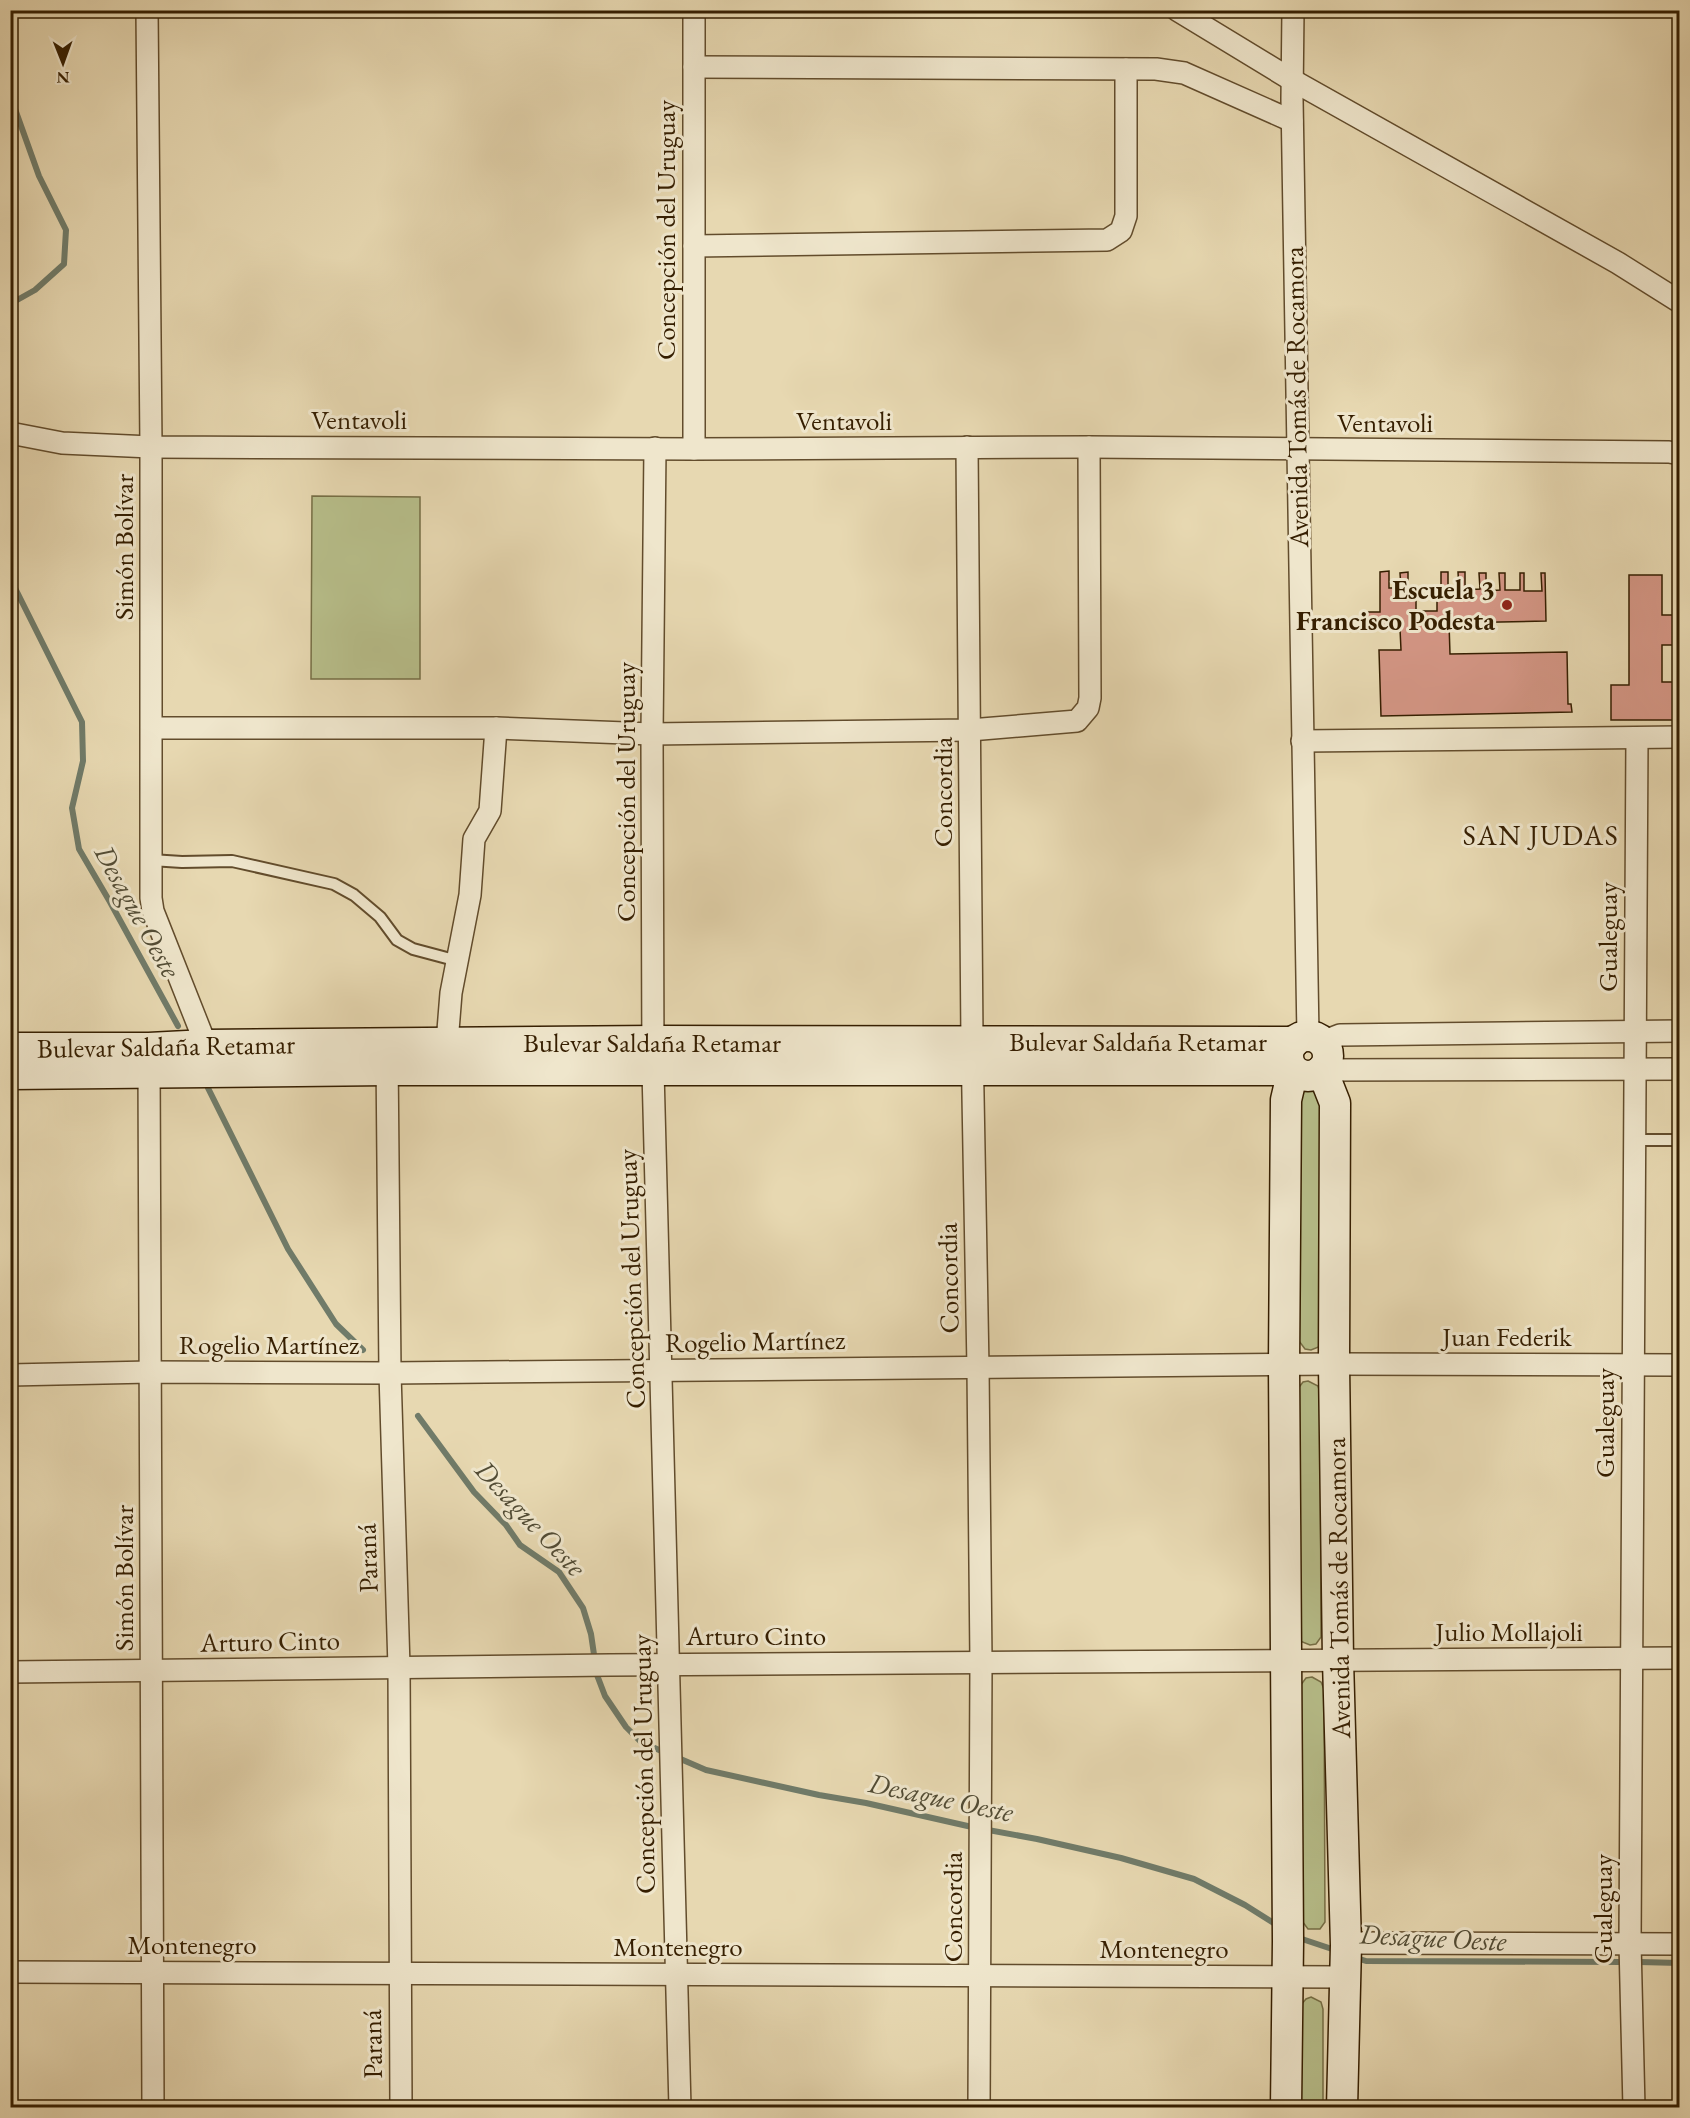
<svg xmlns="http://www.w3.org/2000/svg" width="1690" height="2118" font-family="'EB Garamond',serif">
	<rect width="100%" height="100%" fill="#e7d8b1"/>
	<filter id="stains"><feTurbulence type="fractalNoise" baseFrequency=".00333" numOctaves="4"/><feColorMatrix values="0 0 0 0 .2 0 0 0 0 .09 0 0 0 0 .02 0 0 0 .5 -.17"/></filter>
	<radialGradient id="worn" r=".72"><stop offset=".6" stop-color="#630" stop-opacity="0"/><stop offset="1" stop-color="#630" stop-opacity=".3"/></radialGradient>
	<g fill="#b7be8a" stroke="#766e45" stroke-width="1.5">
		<path d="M312,496L420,497V679H311Z"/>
		<path d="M1310,1086L1315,1087L1322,1095L1321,1346L1311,1350L1305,1349L1299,1341L1298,1098L1305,1087Z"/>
		<path d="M1308,1381L1318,1386L1320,1393L1321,1637L1316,1644L1310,1645L1300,1641L1297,1390L1303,1382Z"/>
		<path d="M1312,1677L1321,1682L1324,1689L1325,1922L1320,1929H1308L1302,1921L1300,1686L1306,1678Z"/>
		<path d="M1311,1997L1321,2002L1323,2009V2107L1299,2108L1300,2006L1306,1999Z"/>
	</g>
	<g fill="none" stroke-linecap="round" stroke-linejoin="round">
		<g stroke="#707b69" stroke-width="6">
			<path d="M10,95L39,176L66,230L64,264L35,290L10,304"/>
			<path d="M10,578L82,722L83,761L72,808L79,849L110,902L178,1026"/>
			<path d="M208,1088L288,1249L336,1324L363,1350"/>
			<path d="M418,1416L474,1492L506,1525L520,1545L559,1572L583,1608L591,1634L597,1675L605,1696L626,1727L641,1742L666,1753"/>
			<path d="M676,1757L706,1770L819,1795L866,1803L972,1827L1037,1839L1121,1858L1194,1879L1245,1905L1280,1927"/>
			<path d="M1296,1937L1338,1951"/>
			<path d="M1353,1957L1366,1961L1622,1962"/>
			<path d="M1639,1962L1680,1963"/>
		</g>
	</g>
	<g fill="#d49685" stroke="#351e00" stroke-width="1.5">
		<path d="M1389,571V588H1401L1400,573L1408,572V590L1416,589V611H1437V591H1441V572H1448V589H1459L1458,572H1465V590L1480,589L1479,573H1486V591L1500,590L1499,573H1505V590H1520V573H1524V591H1542L1541,573H1545L1546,621L1449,623L1450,654L1567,652L1568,704H1571L1572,712L1381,716L1379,650H1401L1400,629H1368L1367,612H1380V572Z"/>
		<path d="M1629,575H1662V615H1680V645H1662V682H1680V720H1611V685H1629Z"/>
	</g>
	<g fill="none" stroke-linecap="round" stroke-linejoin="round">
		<defs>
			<g id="lane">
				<path d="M151,860L182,862L232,861L334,884L354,895L380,917L397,940L413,949L458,961"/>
				<path d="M1634,1140H1680"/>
			</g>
			<g id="street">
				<path d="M147,10L151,447V898L153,911L206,1045L209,1058"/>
				<path d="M694,10V449"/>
				<path d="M1177,10L1292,80L1618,263L1680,302"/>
				<path d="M1293,10L1292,99L1308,1036"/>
				<path d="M694,67L1156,69L1184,73L1292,121"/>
				<path d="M694,246L1107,240L1121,231L1126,216V69"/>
				<path d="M10,433L62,443L151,447L694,449L1089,447L1669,452L1680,454"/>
				<path d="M967,447L972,1041L978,1368L981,1662L979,2108"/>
				<path d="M655,448L652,734L653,1071L680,2108"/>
				<path d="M152,728H496L652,734L970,730L1077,721L1088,708L1090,698L1089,447"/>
				<path d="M1302,741L1680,737"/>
				<path d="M1322,1042L1340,1035L1680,1031"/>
				<path d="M447,1043L451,993L470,895L474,839L490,811L496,728"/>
				<path d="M387,1056L390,1373L399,1667L401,2108"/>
				<path d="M149,1061L153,2108"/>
				<path d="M1322,1070L1680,1069"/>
				<path d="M10,1375L150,1372L390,1373L1334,1364L1680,1365"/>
				<path d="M10,1672L610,1665L1680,1658"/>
				<path d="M1346,1943L1680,1944"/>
				<path d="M10,1972L1345,1977"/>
				<path d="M1634,2108L1630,1943L1637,738"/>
			</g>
			<g id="secondary">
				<circle cx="1308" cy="1056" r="20"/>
				<path d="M10,1048H149L206,1045L655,1041L1294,1042"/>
				<path d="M1322,1070L1335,1103L1334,1364L1338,1660L1346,1945L1342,2108"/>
				<path d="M10,1074L387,1070H1293L1286,1100L1284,1365L1288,1941L1286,2108"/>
			</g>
		</defs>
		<use href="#lane" stroke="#624c2c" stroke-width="14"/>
		<use href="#street" stroke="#624c2c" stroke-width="24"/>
		<use href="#secondary" stroke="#351e00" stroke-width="33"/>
		<use href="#lane" stroke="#efe6cc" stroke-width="10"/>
		<use href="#street" stroke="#efe6cc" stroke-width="21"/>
		<use href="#secondary" stroke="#efe6cc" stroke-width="30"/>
	</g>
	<circle fill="#8f2418" stroke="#efe6cc" stroke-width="2" cx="1507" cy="605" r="6"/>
	<g text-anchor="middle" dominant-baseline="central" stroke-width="6" stroke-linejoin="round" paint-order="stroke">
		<g font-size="27" fill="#351e00" stroke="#efe6cc">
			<text transform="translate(665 230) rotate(-90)">Concepción del Uruguay</text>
			<text transform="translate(1296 397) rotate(-91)">Avenida Tomás de Rocamora</text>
			<text x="359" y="419">Ventavoli</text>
			<text x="844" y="420">Ventavoli</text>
			<text x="1385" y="422">Ventavoli</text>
			<text transform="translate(123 547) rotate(-90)">Simón Bolívar</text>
			<text transform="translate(625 792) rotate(-90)">Concepción del Uruguay</text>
			<text transform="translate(942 792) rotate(-90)">Concordia</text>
			<text transform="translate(1607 937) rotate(-90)">Gualeguay</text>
			<text x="1138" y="1041">Bulevar Saldaña Retamar</text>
			<text x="652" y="1042">Bulevar Saldaña Retamar</text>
			<text transform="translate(166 1046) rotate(-1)">Bulevar Saldaña Retamar</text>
			<text transform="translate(948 1278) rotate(-91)">Concordia</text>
			<text transform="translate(631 1279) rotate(-92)">Concepción del Uruguay</text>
			<text x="1507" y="1336">Juan Federik</text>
			<text transform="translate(755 1341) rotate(-1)">Rogelio Martínez</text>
			<text x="269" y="1344">Rogelio Martínez</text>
			<text transform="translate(1604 1423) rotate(-90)">Gualeguay</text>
			<text transform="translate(367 1558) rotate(-92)">Paraná</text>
			<text transform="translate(123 1578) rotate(-90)">Simón Bolívar</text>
			<text transform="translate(1338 1588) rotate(-91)">Avenida Tomás de Rocamora</text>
			<text x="1509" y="1631">Julio Mollajoli</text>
			<text x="756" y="1635">Arturo Cinto</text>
			<text transform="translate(270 1641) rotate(-1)">Arturo Cinto</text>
			<text transform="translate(643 1764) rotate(-91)">Concepción del Uruguay</text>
			<text transform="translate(952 1907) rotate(-90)">Concordia</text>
			<text transform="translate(1602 1909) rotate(-90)">Gualeguay</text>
			<text x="192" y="1944">Montenegro</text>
			<text x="678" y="1946">Montenegro</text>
			<text x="1164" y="1948">Montenegro</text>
			<text transform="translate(372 2044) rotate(-91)">Paraná</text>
		</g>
		<g font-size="27" font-weight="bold" fill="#351e00" stroke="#efe6cc" text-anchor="end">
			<text x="1495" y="589">Escuela 3<tspan x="1495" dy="31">Francisco Podesta</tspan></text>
		</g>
		<g font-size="28" letter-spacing="1.5" fill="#351e00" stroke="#efe6cc">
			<text x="1541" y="835">SAN JUDAS</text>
		</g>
		<g font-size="28" font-style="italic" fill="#524c35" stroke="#efe6cc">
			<text transform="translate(138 911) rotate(61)">Desague Oeste</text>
			<text transform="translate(531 1518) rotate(47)">Desague Oeste</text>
			<text transform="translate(941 1797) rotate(12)">Desague Oeste</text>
			<text transform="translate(1433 1937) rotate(3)">Desague Oeste</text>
		</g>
	</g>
	<rect width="1690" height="2118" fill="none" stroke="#e7d8b1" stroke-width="36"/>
	<rect x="12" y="12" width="1666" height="2094" fill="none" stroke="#351e00" stroke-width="3"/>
	<rect x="18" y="18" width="1654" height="2082" fill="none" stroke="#351e00" stroke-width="1.5"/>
	<g transform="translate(63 63) rotate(179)" stroke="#efe6cc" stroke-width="4.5" paint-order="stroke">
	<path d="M0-4.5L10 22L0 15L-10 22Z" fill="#351e00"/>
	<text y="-9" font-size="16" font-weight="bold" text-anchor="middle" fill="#351e00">N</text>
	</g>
	<rect width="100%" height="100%" filter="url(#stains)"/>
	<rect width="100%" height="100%" fill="url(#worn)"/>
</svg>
